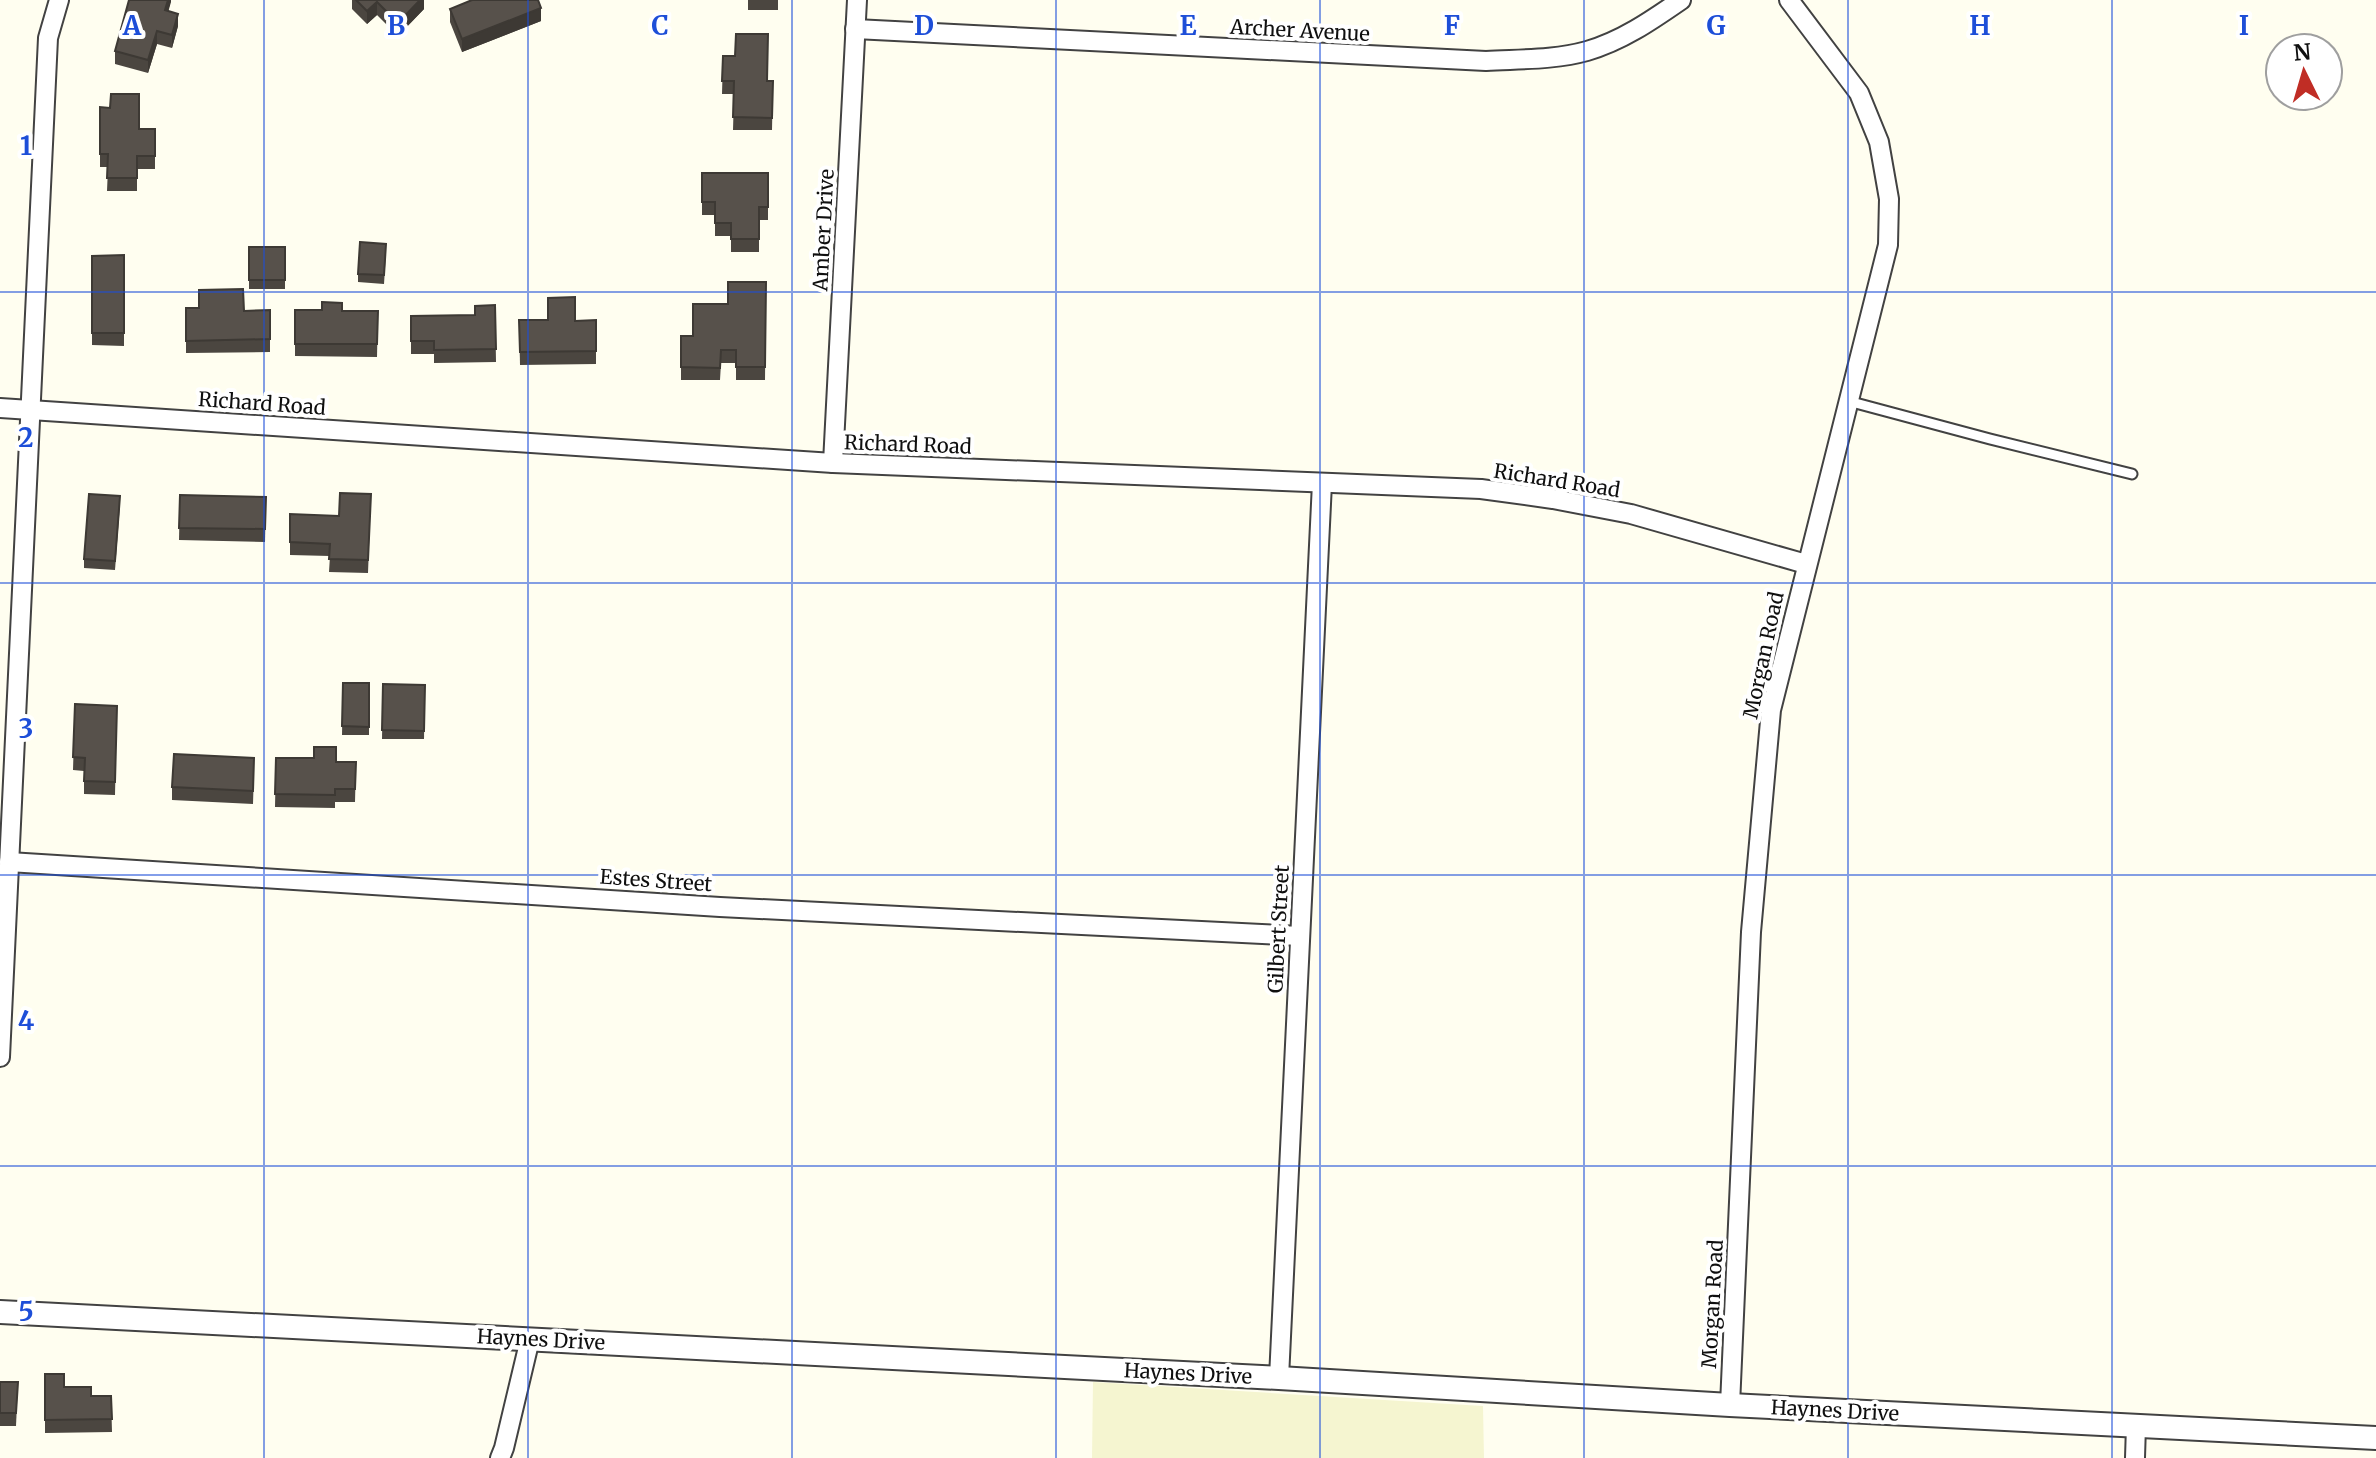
<svg xmlns="http://www.w3.org/2000/svg" width="2376" height="1458" font-family="Merriweather,serif">
	<rect width="100%" height="100%" fill="#fffef0"/>
	<path fill="#f5f5d0" d="M1093,1382L1483,1406L1484,1458H1092Z"/>
	<g fill="none" stroke-linecap="round" stroke-linejoin="round">
		<defs>
			<path id="service" d="M1848,401L1990,439L2132,474"/>
			<g id="minor">
				<path d="M855,29L1486,61C1519,59 1555,60 1587,51C1622,41 1652,20 1681,0"/>
				<path d="M0,408L833,463L1481,489L1553,499L1631,514L1806,564"/>
				<path d="M833,463L857,0"/>
				<path d="M9,862L720,907L1300,936"/>
				<path d="M0,1057L48,38L59,0"/>
				<path d="M1279,1378L1322,483"/>
				<path d="M1730,1405L1751,932L1771,710L1888,245L1889,199L1879,142L1859,93L1789,0"/>
				<path d="M500,1458L504,1448L530,1339"/>
				<path d="M2135,1458L2136,1425"/>
			</g>
			<path id="tertiary" d="M0,1312L1279,1378L1730,1405L2376,1438"/>
		</defs>
		<use href="#service" stroke="#424242" stroke-width="13"/>
		<use href="#minor" stroke="#424242" stroke-width="22"/>
		<use href="#tertiary" stroke="#424242" stroke-width="26"/>
		<use href="#service" stroke="#fff" stroke-width="9"/>
		<use href="#minor" stroke="#fff" stroke-width="18"/>
		<use href="#tertiary" stroke="#fff" stroke-width="22"/>
	</g>
	<g fill="#4b4640">
		<path d="M171,0L168,11L178,26L172,48L157,44L148,73L115,64V51Z"/>
		<path d="M352,0H424V9L398,36L377,15L367,24L352,9Z"/>
		<rect x="748" y="0" width="30" height="10"/>
		<path d="M450,9L541,21L462,52L450,22Z"/>
		<path d="M723,56L767,81H773L772,130H733L734,94H722Z"/>
		<path d="M100,107L139,129H155V169H137V191H107L108,167H100Z"/>
		<path d="M702,173H768V220H759V252H731V236H715V215H702Z"/>
		<rect x="249" y="247" width="36" height="42"/>
		<path d="M386,252L384,284L358,282V274Z"/>
		<path d="M124,255V346L92,345V256Z"/>
		<path d="M766,282L765,380H736V363H721L720,380H681V336H693L728,304Z"/>
		<path d="M495,305L496,362L434,363V354H411V316L475,315Z"/>
		<path d="M186,308L244,311L270,310V352L186,353Z"/>
		<path d="M295,310L378,311L377,357L295,356Z"/>
		<path d="M519,320H596V364L520,365Z"/>
		<path d="M371,494L368,573L329,572L330,556L290,555V514L339,516Z"/>
		<path d="M180,495L266,497L265,542L179,540Z"/>
		<path d="M120,505L115,570L84,568V559Z"/>
		<path d="M343,683H369V735H342Z"/>
		<path d="M383,684L425,685L424,739H382Z"/>
		<path d="M75,704L117,706L115,795L84,794V771L73,770Z"/>
		<path d="M276,758L356,762L355,802H335V808L275,807Z"/>
		<path d="M254,770L253,804L172,800V787Z"/>
		<path d="M45,1374L64,1387L91,1396H111L112,1432L45,1433Z"/>
		<path d="M0,1382H18L16,1426H0Z"/>
	</g>
	<g fill="#3d3934">
		<path d="M168,0H171V2L165,23V10Z"/>
		<path d="M420,0H424V9L398,36V23Z"/>
		<path d="M377,2V15L367,24V11Z"/>
		<path d="M541,8V21L462,52V39Z"/>
		<path d="M178,14V26L172,48V35Z"/>
		<path d="M157,31V44L148,73V60Z"/>
	</g>
	<g fill="#57514b" stroke="#3d3934" stroke-width="2">
		<path d="M129,0H168L165,10L178,14L172,35L157,31L148,60L115,51Z"/>
		<path d="M356,0H420L398,23L377,2L367,11Z"/>
		<path d="M472,0H538L541,8L462,39L450,9Z"/>
		<path d="M736,34H768L767,81H773L772,118L733,117L734,81H722L723,56H735Z"/>
		<path d="M111,94H139V129H155V156H137V178H107L108,154H100V107L110,108Z"/>
		<path d="M702,173H768V207H759V239H731V223H715V202H702Z"/>
		<path d="M360,242L386,244L384,275L358,274Z"/>
		<rect x="249" y="247" width="36" height="33"/>
		<path d="M124,255V333H92V256Z"/>
		<path d="M728,282H766L765,367H736V350H721L720,368L681,367V336H693V304H728Z"/>
		<path d="M243,289L244,311L270,310V339L186,341V308H199V290Z"/>
		<path d="M575,297V321L596,320V351L520,352L519,320H548V298Z"/>
		<path d="M322,302L342,303V311H378L377,344H295V310H322Z"/>
		<path d="M495,305L496,349L434,350V341H411V316L475,315V306Z"/>
		<path d="M340,493L371,494L368,560L329,559L330,544L290,542V514L339,516Z"/>
		<path d="M89,494L120,496L115,561L84,559Z"/>
		<path d="M180,495L266,497L265,529L179,528Z"/>
		<path d="M343,683H369V727L342,726Z"/>
		<path d="M383,684L425,685L424,731L382,730Z"/>
		<path d="M75,704L117,706L115,782L84,781L85,758L73,757Z"/>
		<path d="M314,747H336V762H356L355,789H335V795L275,794L276,758H314Z"/>
		<path d="M174,754L254,758L253,791L172,787Z"/>
		<path d="M45,1374H64V1387H91V1396H111L112,1419L45,1420Z"/>
		<path d="M0,1382H18L16,1413H0Z"/>
	</g>
	<path fill="none" stroke="#1d4ed8" stroke-width="2" stroke-opacity="0.55" d="M264,0V1458M528,0V1458M792,0V1458M1056,0V1458M1320,0V1458M1584,0V1458M1848,0V1458M2112,0V1458M0,292H2376M0,583H2376M0,875H2376M0,1166H2376"/>
	<g text-anchor="middle" dominant-baseline="central" stroke-width="8" stroke-linejoin="round" paint-order="stroke">
		<g font-size="20" fill="#0f0f0f" stroke="#fff">
			<text transform="translate(1300 30) rotate(3)">Archer Avenue</text>
			<text transform="translate(823 230) rotate(-87)">Amber Drive</text>
			<text transform="translate(262 403) rotate(4)">Richard Road</text>
			<text transform="translate(908 444) rotate(2)">Richard Road</text>
			<text transform="translate(1557 480) rotate(9)">Richard Road</text>
			<text transform="translate(1763 655) rotate(-78)">Morgan Road</text>
			<text transform="translate(656 880) rotate(4)">Estes Street</text>
			<text transform="translate(1278 929) rotate(-87)">Gilbert Street</text>
			<text transform="translate(1712 1304) rotate(-87)">Morgan Road</text>
			<text transform="translate(541 1339) rotate(3)">Haynes Drive</text>
			<text transform="translate(1188 1373) rotate(3)">Haynes Drive</text>
			<text transform="translate(1835 1410) rotate(3)">Haynes Drive</text>
		</g>
	</g>
	<g font-size="26" text-anchor="middle" font-weight="bold" fill="#1d4ed8" stroke="#fff" stroke-width="8" stroke-linejoin="round" paint-order="stroke">
		<text x="132" y="35">A</text>
		<text x="396" y="35">B</text>
		<text x="660" y="35">C</text>
		<text x="924" y="35">D</text>
		<text x="1188" y="35">E</text>
		<text x="1452" y="35">F</text>
		<text x="1716" y="35">G</text>
		<text x="1980" y="35">H</text>
		<text x="2244" y="35">I</text>
		<text x="26" y="155">1</text>
		<text x="26" y="447">2</text>
		<text x="26" y="738">3</text>
		<text x="26" y="1030">4</text>
		<text x="26" y="1321">5</text>
	</g>
	<g transform="translate(2304 72) rotate(355)"><circle r="38" fill="#ffffff" stroke="#9f9f9f" stroke-width="2"/>
	<path d="M0-6L14 30L0 20L-14 30Z" fill="#c02d25"/>
	<text y="-12" font-size="22" font-weight="bold" text-anchor="middle" fill="#0f0f0f">N</text>
	</g>
</svg>
